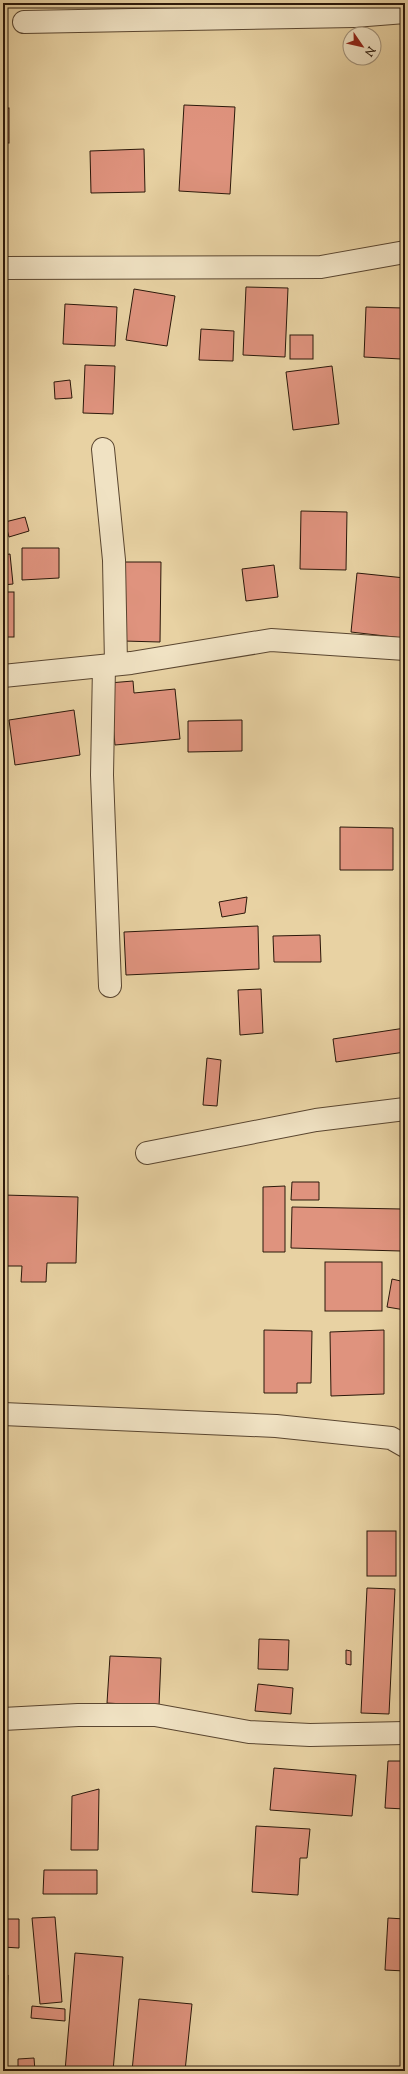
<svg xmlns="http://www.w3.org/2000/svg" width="408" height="2074" font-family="'Sorts Mill Goudy',serif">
	<rect width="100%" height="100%" fill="#e8d2a3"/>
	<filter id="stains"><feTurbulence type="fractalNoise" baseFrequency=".005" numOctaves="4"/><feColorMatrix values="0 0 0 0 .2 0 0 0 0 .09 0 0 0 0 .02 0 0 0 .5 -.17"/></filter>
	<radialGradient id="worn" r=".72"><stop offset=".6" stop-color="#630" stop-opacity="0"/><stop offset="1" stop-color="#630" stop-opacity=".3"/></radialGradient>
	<g fill="#df937e" stroke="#2b180a">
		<path d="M184,105L235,107L230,194L179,191Z"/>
		<rect x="3" y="108" width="6" height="35"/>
		<path d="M144,149L145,192L91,193L90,151Z"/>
		<path d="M246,287L288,288L285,357L243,355Z"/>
		<path d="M134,289L175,296L167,346L126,340Z"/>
		<path d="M65,304L117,307L115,346L63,344Z"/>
		<path d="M366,307L403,308L401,359L364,357Z"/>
		<path d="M201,329L234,331L233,361L199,360Z"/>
		<rect x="290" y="335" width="23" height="24"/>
		<path d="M85,365L115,366L113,414L83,413Z"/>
		<path d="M332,366L339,424L293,430L286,372Z"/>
		<path d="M70,380L72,398L55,399L54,382Z"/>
		<path d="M301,511L347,512L346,570L300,569Z"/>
		<path d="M25,517L29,531L9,537L5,522Z"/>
		<path d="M22,548H59V578L22,580Z"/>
		<path d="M10,554L13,584L3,585V555Z"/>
		<path d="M125,562H161L160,642L123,641Z"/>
		<path d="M274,565L278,597L246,601L242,569Z"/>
		<path d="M357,573L405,578V621L402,638L351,632Z"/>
		<rect x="3" y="592" width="11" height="45"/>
		<path d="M133,681L134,693L175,689L180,739L115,745L109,683Z"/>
		<path d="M74,710L80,755L15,765L9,720Z"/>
		<path d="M242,720V751L188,752V721Z"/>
		<path d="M340,827L393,828V870H340Z"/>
		<path d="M247,897L245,913L222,917L219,902Z"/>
		<path d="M258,926L259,969L126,975L124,932Z"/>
		<path d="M320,935L321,962H274L273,936Z"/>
		<path d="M261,989L263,1033L240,1035L238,990Z"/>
		<path d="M405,1028V1052L336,1062L333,1039Z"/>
		<path d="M207,1058L221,1060L217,1106L203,1105Z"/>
		<path d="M292,1182H319V1200H291Z"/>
		<path d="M285,1186V1252H263V1187Z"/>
		<path d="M3,1195L78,1197L76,1263H47L46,1282H21L22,1266H3Z"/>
		<path d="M292,1207L402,1209L401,1251L291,1248Z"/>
		<rect x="325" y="1262" width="57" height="49"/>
		<path d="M392,1279L405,1282V1310L387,1307Z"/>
		<path d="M264,1330L312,1331L311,1383H297V1393H264Z"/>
		<path d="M384,1330V1394L331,1396L330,1332Z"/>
		<rect x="367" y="1531" width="29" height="45"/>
		<path d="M367,1588L395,1589L389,1714L361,1713Z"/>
		<path d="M259,1639L289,1640L288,1670L258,1669Z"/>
		<path d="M346,1650L351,1651V1665L346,1664Z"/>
		<path d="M110,1656L161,1658L159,1706L107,1703Z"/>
		<path d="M258,1684L293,1688L291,1714L255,1711Z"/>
		<path d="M388,1761H405V1809L385,1808Z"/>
		<path d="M274,1768L356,1775L352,1816L270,1810Z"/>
		<path d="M99,1789L98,1850H71L72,1796Z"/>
		<path d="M256,1826L310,1829L307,1858H300L298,1895L252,1892Z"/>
		<path d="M3,1841L7,1886H3Z"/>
		<path d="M44,1870H97V1894H43Z"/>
		<path d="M55,1917L62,2002L40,2004L32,1918Z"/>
		<path d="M388,1918L405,1919V1971L385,1970Z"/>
		<path d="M3,1919H19V1948L3,1947Z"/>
		<path d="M75,1953L123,1957L113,2071H65Z"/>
		<path d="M3,1975H8L7,2023H3Z"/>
		<path d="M139,1999L192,2004L185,2071H132Z"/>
		<path d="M32,2006L65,2009V2021L31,2018Z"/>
		<path d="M34,2058L35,2071H18V2059Z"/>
	</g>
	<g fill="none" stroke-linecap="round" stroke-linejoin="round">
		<defs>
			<g id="minor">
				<path d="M24,22L354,16L405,12"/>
				<path d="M3,268L321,267L405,252"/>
				<path d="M103,449L114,560L116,664"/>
				<path d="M104,666L102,775L110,986"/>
				<path d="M3,676L131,663L271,640L405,649"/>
				<path d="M147,1153L316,1120L405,1109"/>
				<path d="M3,1414L276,1426L391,1438L405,1446"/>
				<path d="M3,1719L78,1715H155L249,1732L310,1735L405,1733"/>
			</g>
		</defs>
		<use href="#minor" stroke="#5a4630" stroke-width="24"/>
		<use href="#minor" stroke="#f0e2c3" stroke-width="22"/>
	</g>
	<rect width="408" height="2074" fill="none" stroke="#e8d2a3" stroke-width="16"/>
	<rect x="4" y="4" width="400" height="2066" fill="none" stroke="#2b180a" stroke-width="2"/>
	<rect x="8" y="8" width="392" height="2058" fill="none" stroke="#2b180a"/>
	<g transform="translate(362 46) rotate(124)"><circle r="19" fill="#f0e2c3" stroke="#a19179"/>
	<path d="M0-3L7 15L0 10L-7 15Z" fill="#8f2418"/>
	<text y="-6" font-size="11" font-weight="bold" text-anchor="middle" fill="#2b180a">N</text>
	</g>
	<rect width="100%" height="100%" filter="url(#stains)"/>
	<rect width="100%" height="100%" fill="url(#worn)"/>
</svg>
